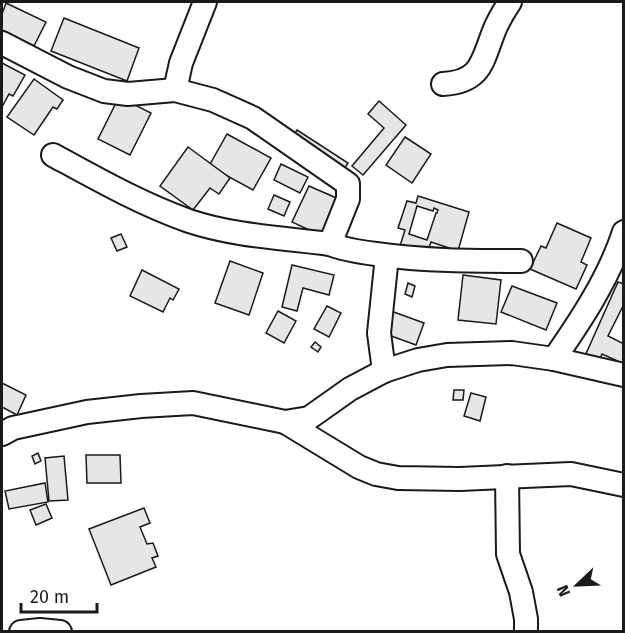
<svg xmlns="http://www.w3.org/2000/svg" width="625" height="633" font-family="'Fira Sans',sans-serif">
	<rect width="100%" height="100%" fill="#fff"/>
	<g fill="#e6e6e6" stroke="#1a1a1a" stroke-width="1.5" fill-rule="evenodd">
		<path d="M6,3L46,22L34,46L2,30V14Z"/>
		<path d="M64,18L139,48L127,81L51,51Z"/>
		<path d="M2,63L25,75L13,96L9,94L2,107Z"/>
		<path d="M34,79L63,100L57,109L53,107L34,135L7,117Z"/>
		<path d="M119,97L151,113L130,155L98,139Z"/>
		<path d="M379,101L406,125L363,175L352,166L384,128L368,114Z"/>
		<path d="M297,130L348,163L341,174L290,141Z"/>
		<path d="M227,134L271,158L253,190L209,166Z"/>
		<path d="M405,137L431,154L412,183L386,165Z"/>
		<path d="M188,147L230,178L219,194L210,188L193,210L160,186Z"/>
		<path d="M281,164L308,177L300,193L274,180Z"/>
		<path d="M309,186L341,200L324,237L292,222Z"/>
		<path d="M274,195L290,202L284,216L268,209Z"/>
		<path d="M418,196L469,212L458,251L431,242L427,254L400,246L405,230L398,228L407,201L416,203ZM417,206L433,211L434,208L438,210L437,213H436L427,240L409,234Z"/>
		<path d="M557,223L591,238L581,262L587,265L576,289L530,269L541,246L546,248Z"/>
		<path d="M121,234L127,247L117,251L111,238Z"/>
		<path d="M230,261L263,273L249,315L215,303Z"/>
		<path d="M292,265L334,275L329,295L303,288L297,311L282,307Z"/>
		<path d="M142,270L179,289L173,300L170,298L163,312L130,296Z"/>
		<path d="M463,275L501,280L496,324L458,320Z"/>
		<path d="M618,282L624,284V304L608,336L624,344V364L602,354L598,363L585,356Z"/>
		<path d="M408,283L415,286L412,297L405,294Z"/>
		<path d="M512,286L557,303L546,330L501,312Z"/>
		<path d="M327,306L341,313L329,337L314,329Z"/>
		<path d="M278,311L296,321L284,343L266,333Z"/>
		<path d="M391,311L424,323L416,345L383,333Z"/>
		<path d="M315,342L321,347L318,352L311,347Z"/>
		<path d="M2,383L26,395L17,415L2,407Z"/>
		<path d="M454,390H464L463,400H453Z"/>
		<path d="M471,393L486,397L480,421L464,416Z"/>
		<path d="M38,453L41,461L35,464L32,456Z"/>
		<path d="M86,455H120L121,483H87Z"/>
		<path d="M64,456L68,500L49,501L45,458Z"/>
		<path d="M45,483L48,502L9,509L5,491Z"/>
		<path d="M46,504L52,518L36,525L30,510Z"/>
		<path d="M144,508L150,523L140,527L147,544L153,543L158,556L152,558L156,567L111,585L89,529Z"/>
	</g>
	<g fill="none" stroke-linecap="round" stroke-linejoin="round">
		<defs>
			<g id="street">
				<path d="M2,43L68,77L104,91L128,94L175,90L213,100L253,118L348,184V199L330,244"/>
				<path d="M443,84C481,82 482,62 494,31C498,21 504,11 510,2"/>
				<path d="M175,90L181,63L205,2"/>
				<path d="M53,155C97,179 141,204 189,221C234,236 283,238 330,244C345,250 360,252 376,254C424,261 473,261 521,261"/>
				<path d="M554,359C581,320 609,278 624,232"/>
				<path d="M384,371L379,333L387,256"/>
				<path d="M285,422L359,467L376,474L398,478L460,479L571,474L624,485"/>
				<path d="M2,434L13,428L87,412L141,406L193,403L285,422L309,418L350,389L384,371L418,360L447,355L512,353L554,359L624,375"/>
				<path d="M507,476L508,554L521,592L526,619V632"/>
				<path d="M21,632L40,630L60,632"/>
			</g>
		</defs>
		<use href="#street" stroke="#1a1a1a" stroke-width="26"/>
		<use href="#street" stroke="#fff" stroke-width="22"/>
	</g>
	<rect width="625" height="633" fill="none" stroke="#1a1a1a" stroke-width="6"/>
	<g transform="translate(577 585) rotate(247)" stroke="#ffffff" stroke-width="4.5" paint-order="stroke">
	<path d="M0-4.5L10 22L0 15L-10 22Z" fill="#1a1a1a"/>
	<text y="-9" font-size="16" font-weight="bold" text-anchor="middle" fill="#1a1a1a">N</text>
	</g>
	<path d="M21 603v9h76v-9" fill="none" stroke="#1a1a1a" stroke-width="3"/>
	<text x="30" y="603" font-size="18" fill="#1a1a1a" stroke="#ffffff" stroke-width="4.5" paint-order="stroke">20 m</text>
</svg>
